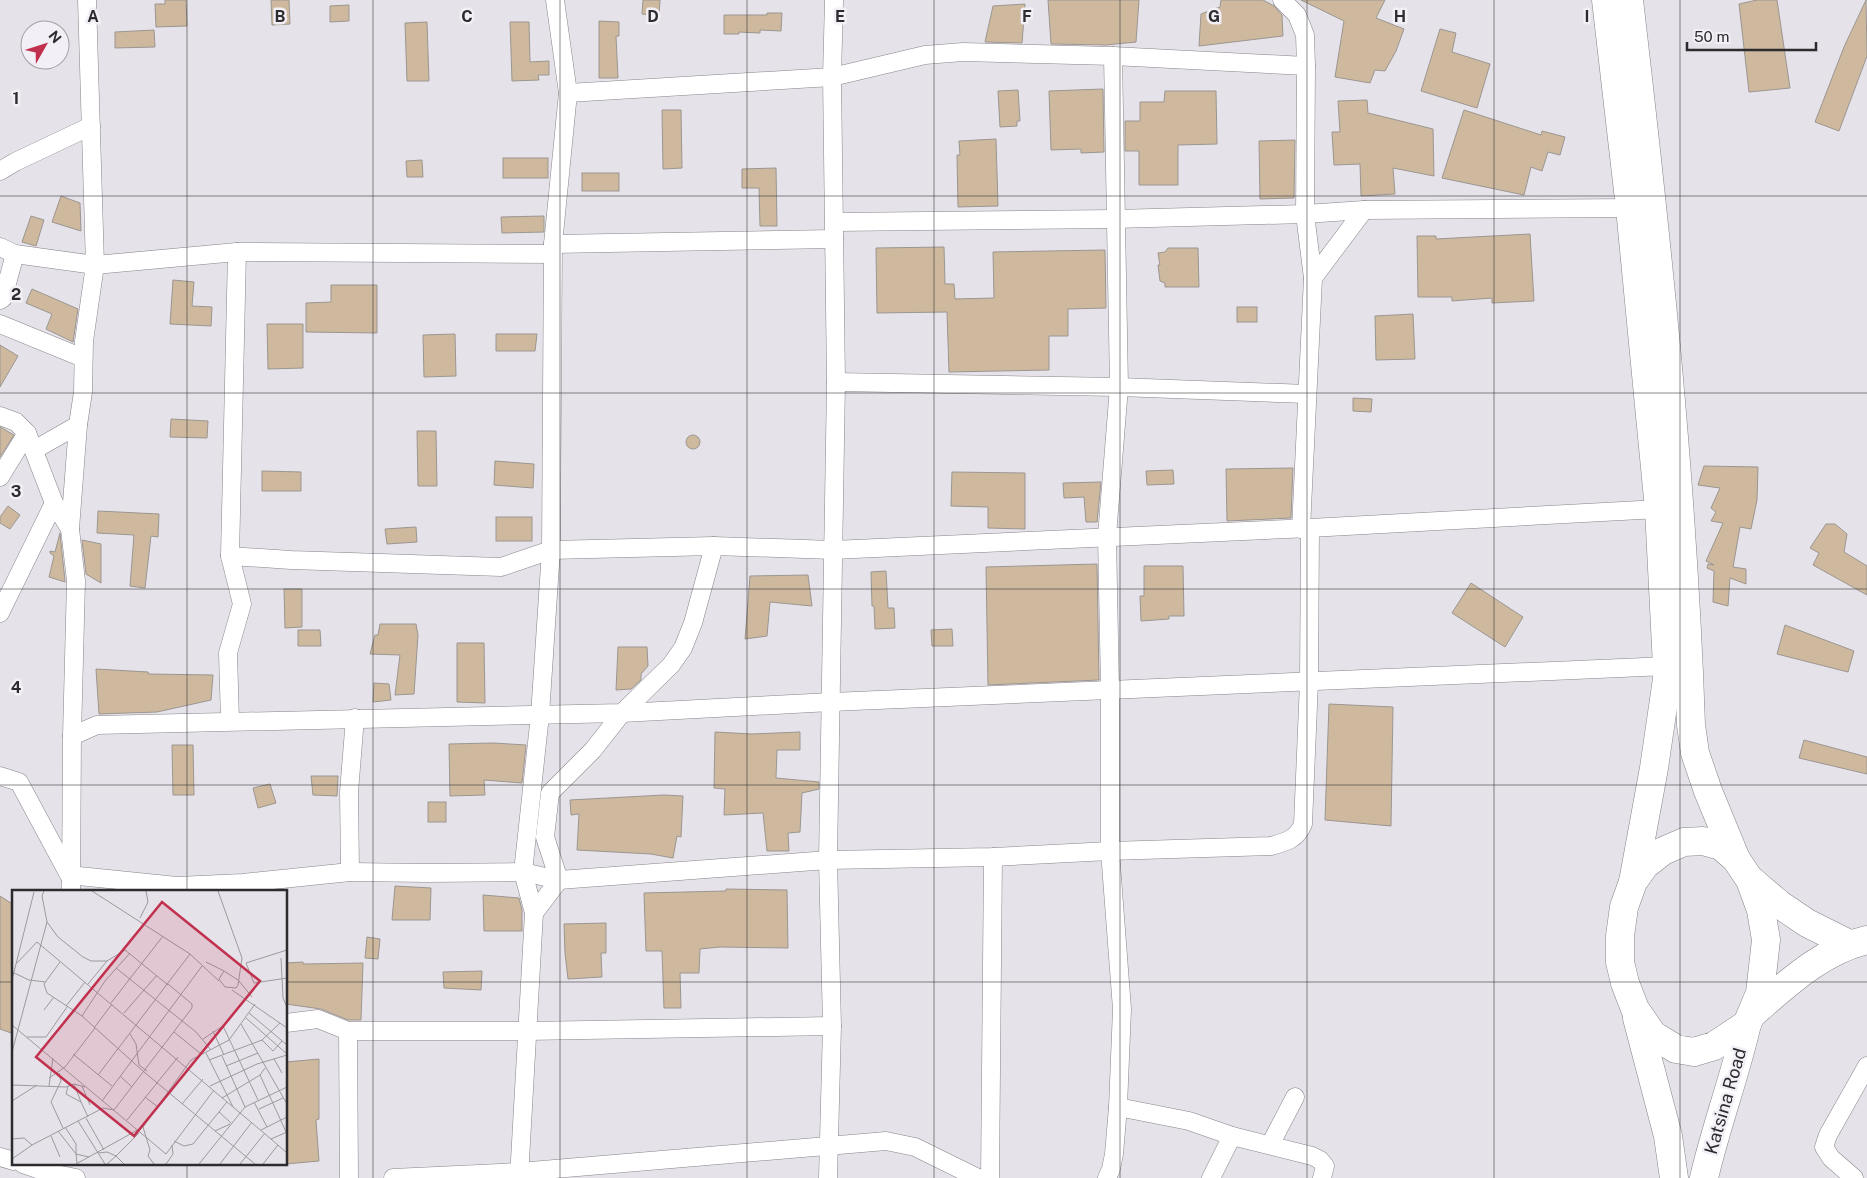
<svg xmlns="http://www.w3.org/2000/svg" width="1867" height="1178" font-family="'Public Sans',sans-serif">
	<rect width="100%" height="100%" fill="#e6e2e9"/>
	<g fill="#ceb99f" stroke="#9b9691">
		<path d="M165,0H186L187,26L156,27L155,4H165Z"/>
		<path d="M271,0H289L290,24L272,25Z"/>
		<path d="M643,0H660L659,16L642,14Z"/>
		<path d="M1048,0H1139L1136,42L1106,45L1051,44Z"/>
		<path d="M1221,0H1263L1274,6L1282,15L1283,36L1199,46L1201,14L1220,7Z"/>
		<path d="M1301,0H1385L1376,18L1404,29L1396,51L1385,71L1375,70L1370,83L1335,77L1344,21Z"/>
		<path d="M1757,0H1777L1790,88L1749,92L1739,4Z"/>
		<path d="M1866,0L1867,56L1839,131L1815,122L1844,47Z"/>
		<path d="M1025,4L1022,43L985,42L993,6Z"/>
		<path d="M349,5V21L330,22V6Z"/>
		<path d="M767,13H782L781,31L760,30V33L739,32V34H724V15H767Z"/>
		<path d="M599,21L619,22V36H616L618,78H599Z"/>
		<path d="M427,22L429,81H407L405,23Z"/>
		<path d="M510,22H529L530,62L549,61V75H538L539,80L512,81Z"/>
		<path d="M1440,29L1456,33L1452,52L1490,64L1477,108L1421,91Z"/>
		<path d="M154,30L155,47L115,48V32Z"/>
		<path d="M1103,89L1104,152L1081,153V149L1051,150L1049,91Z"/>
		<path d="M1018,90L1020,121H1017V126L1000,127L998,91Z"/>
		<path d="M1165,91H1216L1217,144L1178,145V185H1139V151H1125V121H1140V102H1164Z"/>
		<path d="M1367,100L1368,113L1433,129L1434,176L1393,168L1395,194L1361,196L1360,164L1334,165L1332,132H1340L1338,101Z"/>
		<path d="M662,110H681L682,168L663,169Z"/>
		<path d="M1464,110L1541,135L1542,131L1565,137L1560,155L1548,152L1542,171L1531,167L1524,195L1442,178Z"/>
		<path d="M996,139L998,206L958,207L957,155H960L959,141Z"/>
		<path d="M1295,140L1294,198L1260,199L1259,141Z"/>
		<rect x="503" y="158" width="45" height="20"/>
		<path d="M422,160L423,177H407L406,161Z"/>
		<path d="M776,168L777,226H760L759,188H742V169Z"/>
		<rect x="582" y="173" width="37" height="18"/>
		<path d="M61,196L80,203L81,231L52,222Z"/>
		<path d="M31,216L44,220L36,246L22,242Z"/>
		<path d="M544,216V232L502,233L501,217Z"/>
		<path d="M1530,234L1534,301L1492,303V298L1452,301V297H1418L1417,236H1436V239Z"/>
		<path d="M944,247L945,284H954L955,299L994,298L993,252L1105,250L1106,308L1068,309V336H1049V370L949,372L947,312L877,313L876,248Z"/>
		<path d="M1168,248H1198L1199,287H1165V283L1160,281L1158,265H1160L1158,253L1165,252Z"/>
		<path d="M173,280L194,282L192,306L212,307L211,326L170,324Z"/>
		<path d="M331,285H377V333L306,332V303L331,302Z"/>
		<path d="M32,289L78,309L73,342L46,329L52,314L26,303Z"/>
		<rect x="1237" y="307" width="20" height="15"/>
		<path d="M1413,314L1415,359L1376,360L1375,316Z"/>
		<path d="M267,324H303V368L268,369Z"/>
		<path d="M455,334L456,376L424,377L423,335Z"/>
		<path d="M496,334H537L535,351H496Z"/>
		<path d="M0,345L18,356L0,387Z"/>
		<path d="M1353,398L1372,399L1371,412L1353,411Z"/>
		<path d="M171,419L208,421L207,438L170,437Z"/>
		<path d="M0,427L14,435L0,457Z"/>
		<path d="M417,431H436L437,486H418Z"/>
		<circle cx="693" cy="442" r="7"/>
		<path d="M495,461L534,464L533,488L494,485Z"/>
		<path d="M1704,466L1758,467L1757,500L1751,529L1740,527L1733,567L1746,569V584L1730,578L1728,606L1713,602L1714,571L1707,568L1708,564L1714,565L1706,561L1723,523L1711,521L1716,512L1711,508L1720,488L1698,485Z"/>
		<path d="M1293,468L1291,518L1227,521L1226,469Z"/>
		<path d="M1173,470L1174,484L1147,485L1146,471Z"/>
		<path d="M262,471L301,472V491H262Z"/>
		<path d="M952,472L1025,473V529L988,528V507L951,506Z"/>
		<path d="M1101,482L1097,522H1086L1084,497L1064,498L1063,483Z"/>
		<path d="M8,506L20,515L10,529L0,523V517Z"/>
		<path d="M98,511L159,514L158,537L151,536L145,588L130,586L134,535L97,533Z"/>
		<rect x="496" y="517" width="36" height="24"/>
		<path d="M1826,524H1835L1847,534L1844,552L1867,566V595L1813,565L1819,553L1810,548Z"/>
		<path d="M416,527L417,542L387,544L385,529Z"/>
		<path d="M60,533L65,581V582L49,577L54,556L50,553V551L55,552Z"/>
		<path d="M82,540L101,544V583L86,574Z"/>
		<path d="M1097,564L1099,680L988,685L986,567Z"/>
		<path d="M1144,566H1183L1184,616H1169V619L1141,621L1140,596H1144Z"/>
		<path d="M886,571L888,608H894L895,628L875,629L874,606H872L871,572Z"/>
		<path d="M808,575L812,606L770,602L767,636L745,639L750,576Z"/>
		<path d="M1471,583L1523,617L1505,647L1452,613Z"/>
		<path d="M284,589H302V627L285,628Z"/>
		<path d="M380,624H416L418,635L414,694L395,695L400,655L370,654L375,635H378Z"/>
		<path d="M1785,625L1854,651L1848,672L1777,654Z"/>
		<path d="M952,629L953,646H932L931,630Z"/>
		<path d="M298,630H320L321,646H298Z"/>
		<path d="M457,643H484L485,703L457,702Z"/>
		<path d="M618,647H647L648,666L641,674V680L631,689L616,690Z"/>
		<path d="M96,669L148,672L149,674L213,675L211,700L157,712L99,714Z"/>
		<path d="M374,683L389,684L391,700L373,702Z"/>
		<path d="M1329,704L1393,707L1391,826L1325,820Z"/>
		<path d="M715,732L752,734L800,732V750H777L776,778L819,782V789L802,793L800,832L788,833L789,851H767L763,813L724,815L725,789L714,788Z"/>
		<path d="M1804,740L1867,757V774L1799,758Z"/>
		<path d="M493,743L526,745L522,783L484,780L485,795L450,796L449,744Z"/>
		<path d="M172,745H193L194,795H173Z"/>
		<path d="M311,776H338L337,796L313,795Z"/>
		<path d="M270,784L276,803L258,808L253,788Z"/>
		<path d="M664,795L683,796L681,837L677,836L673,858L651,854L577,850L579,814L571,815L570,800Z"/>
		<rect x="428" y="802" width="18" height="20"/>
		<path d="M395,886L431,888L430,920H392Z"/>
		<path d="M726,889L787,890L788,948L720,947L700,949L699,973H680L681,1008H664L662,951H646L644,893L726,891Z"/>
		<path d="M483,895L519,898L522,910V931H484Z"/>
		<path d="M0,896L14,905V1034L0,1029Z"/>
		<path d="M606,923V953H601L602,977L568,979L565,953L564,924Z"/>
		<path d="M367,937L380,939L378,959L365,958Z"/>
		<path d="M303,962V964L363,963L361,1020H348L321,1009L286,1004V963Z"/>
		<path d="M482,971L481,990L444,988L443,972Z"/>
		<path d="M319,1059V1119L316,1120L319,1161L286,1164V1062Z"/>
	</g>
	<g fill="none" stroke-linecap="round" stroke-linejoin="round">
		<defs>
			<g id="minor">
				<path d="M1282,0L1297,15L1305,35L1306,66L1305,214L1313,278L1301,529"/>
				<path d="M568,93L832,77L925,55L963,52L1113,56L1306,66"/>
				<path d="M0,171L15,162L91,126"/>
				<path d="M835,222L1115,219L1305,214L1364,210L1630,208"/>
				<path d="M553,244L834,239"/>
				<path d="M0,247L15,254L95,265L237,252L552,254"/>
				<path d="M1313,278L1364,210"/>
				<path d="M0,300L3,298L15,254"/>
				<path d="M0,324L83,358"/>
				<path d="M836,382L1119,387L1307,394"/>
				<path d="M0,416L16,422L27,433L54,503L70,529"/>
				<path d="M34,450L78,425"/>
				<path d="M0,477L27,433"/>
				<path d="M230,556L291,560L501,567L551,550L714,546L833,550L1310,528L1659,509"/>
				<path d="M0,613L54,503"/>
				<path d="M230,721L228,653L242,604L230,556L237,252"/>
				<path d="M72,736L97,725L622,713L831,702L1667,666"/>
				<path d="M0,776L19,782L69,875L177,886L243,883L350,872L428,873L523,872L559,880L828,860L993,857L1110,851L1271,846C1286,842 1297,839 1303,824L1309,682L1310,528"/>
				<path d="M350,872L349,792L355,718"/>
				<path d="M71,892L72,736L76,581L70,529L78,425L83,392L84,341L95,265L87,0"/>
				<path d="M534,913L559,880L545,837L550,793L593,750L622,713L671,665L683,648L693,623L714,546"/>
				<path d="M286,1023L318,1019L348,1031H527L832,1026"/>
				<path d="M348,1031L349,1178"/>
				<path d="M1118,1107L1189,1121L1232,1136L1312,1156L1320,1160L1325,1166L1322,1178"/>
				<path d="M1270,1145L1295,1097"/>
				<path d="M0,1157L14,1161"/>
				<path d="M23,1164L46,1172L76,1178"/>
				<path d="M393,1178L519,1172L886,1141L915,1147L978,1178"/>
				<path d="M519,1178L534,913L523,872L540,715L551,550L553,244L568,93L555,0"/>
				<path d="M828,1178L832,1026L828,860L836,382L832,77L834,0"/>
				<path d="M990,1178L993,857"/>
				<path d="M1107,1178L1111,1169L1114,1154L1118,1107L1122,1009L1110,851V690L1107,536L1119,387L1113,56"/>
				<path d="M1211,1178L1232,1136"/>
				<path d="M1854,1178L1831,1158L1824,1147L1828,1135L1867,1066"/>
			</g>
			<g id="trunk">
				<path d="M1606,0L1630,208L1659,509L1667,666V679L1654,768L1633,882"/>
				<path d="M1629,0C1657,241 1683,483 1691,725L1695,753L1708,791L1736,859"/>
				<path d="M1703,841L1721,846L1736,859L1750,880L1761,910L1766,940L1760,993L1747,1024L1714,1046L1694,1052L1676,1049L1653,1035L1635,1009L1625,983L1620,962V936L1624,907L1633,882L1645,865L1663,851L1684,842Z"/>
				<path d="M1752,881L1779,904L1807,923L1849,944"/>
				<path d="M1752,1014C1786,985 1822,950 1867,940"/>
				<path d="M1637,1018L1668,1136L1674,1178"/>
				<path d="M1704,1178C1716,1126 1735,1076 1747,1024"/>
			</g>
		</defs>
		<use href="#minor" stroke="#87848a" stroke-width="19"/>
		<use href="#trunk" stroke="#87848a" stroke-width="29"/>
		<use href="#minor" stroke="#fff" stroke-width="18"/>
		<use href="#trunk" stroke="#fff" stroke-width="28"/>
	</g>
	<path fill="none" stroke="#2c2b2e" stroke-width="1" stroke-opacity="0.55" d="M187,0V892M373,0V1178M560,0V1178M747,0V1178M934,0V1178M1120,0V1178M1307,0V1178M1494,0V1178M1680,0V1178M0,196H1867M0,393H1867M0,589H1867M0,785H1867M0,982H14M286,982H1867M187,1164V1178"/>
	<g text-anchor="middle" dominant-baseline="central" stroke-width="5" stroke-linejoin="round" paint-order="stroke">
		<g font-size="18" fill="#2c2b2e" stroke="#f3eff6">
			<text transform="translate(1725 1101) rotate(-74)">Katsina Road</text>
		</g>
	</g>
	<g transform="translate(12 890)">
		<rect width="275" height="275" fill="#e6e2e9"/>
		<path fill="none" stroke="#9c999e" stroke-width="1" d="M80,1L178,64L207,91M206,1L230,68L226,95L224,98L213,97L207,89L212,81L226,90M128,28L136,12L134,1M35,32L46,47L71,67L79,71H95M269,68L271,108L275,117M48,72L32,94L35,103L70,126L132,182L243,274M194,72L212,81M5,73L25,52L259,249M234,73L242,93L275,88M234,73L275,60M104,78L184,142L199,160M0,82L17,90L34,92M0,90L22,2M227,91L240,107M76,94L95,71L113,60L156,95M220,100L275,138M99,113L151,46M54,116L73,92M32,120L42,107M112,123L145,85M237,123L275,155M70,126L93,91L118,63M234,128L275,164M229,134L275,214M0,135L154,264L202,200M82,138L100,114M201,141L212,165M162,142L189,164M118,144L124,154L127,175L135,181M15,147H34L55,117M191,149L211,136L246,210M250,150L261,161L270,151M0,162L35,32L30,6L32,1M194,163L221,217M61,164L100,196M210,166L233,217M262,169L270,183M197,170L250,150L268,133M214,176L246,163M47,183L49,191L39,212L51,238M86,185L178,64M248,185L275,244M108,186L120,197M37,188L53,177L83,138M62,194L69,212M0,195L54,197L62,194L73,197M37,196L41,168M56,196L54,204L69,212L76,227M70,196L78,215M198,196L245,174L275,165M133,207L146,217M210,208L248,185L253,178M0,211L25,195M90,211L190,76M242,212L255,237M170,214L191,189M247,219L271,208M207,222L219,233M74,228L92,260M115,230L166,167M66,231L93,274M53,237L64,254V264L77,267M131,237L138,260L136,266L142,274M249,240L275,227M46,241L64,264L65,273M203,241L218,234M275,242L259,249L275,263M39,246L48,267M0,249L12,248L20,255L91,218L102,220L180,118V114L156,94M162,251L172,256L181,254L215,212M86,263L95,262L104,266L127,243M0,269L20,255M64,274L131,237L179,170L217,150L243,114M95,274L104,266L112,274M154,274L161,264L160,255M187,274L233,217L275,197M208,274L240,232M228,274L253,243M251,274L266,255"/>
		<path fill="#c1314e" fill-opacity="0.15" stroke="#c1314e" stroke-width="2.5" d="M150,12L248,91L122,246L24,167Z"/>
		<rect width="275" height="275" fill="none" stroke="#2c2b2e" stroke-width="2.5"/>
	</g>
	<g font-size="16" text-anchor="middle" font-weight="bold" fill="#2c2b2e" stroke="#f3eff6" stroke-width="5" stroke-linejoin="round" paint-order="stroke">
		<text x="93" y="22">A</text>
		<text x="280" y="22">B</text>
		<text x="467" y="22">C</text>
		<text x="653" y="22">D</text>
		<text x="840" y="22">E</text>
		<text x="1027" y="22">F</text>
		<text x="1214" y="22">G</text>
		<text x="1400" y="22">H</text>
		<text x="1587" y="22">I</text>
		<text x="16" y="104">1</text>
		<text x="16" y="300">2</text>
		<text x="16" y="497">3</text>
		<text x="16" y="693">4</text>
	</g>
	<g transform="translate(45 45) rotate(51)"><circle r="24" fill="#f3eff6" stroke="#a3a1a6"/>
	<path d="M0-4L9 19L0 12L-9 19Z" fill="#c1314e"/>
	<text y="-8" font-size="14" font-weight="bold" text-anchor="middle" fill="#2c2b2e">N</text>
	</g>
	<path d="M1687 42v8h129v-8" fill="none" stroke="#2c2b2e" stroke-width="2.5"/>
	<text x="1694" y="42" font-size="15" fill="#2c2b2e" stroke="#f3eff6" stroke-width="4" paint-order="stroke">50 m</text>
</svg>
